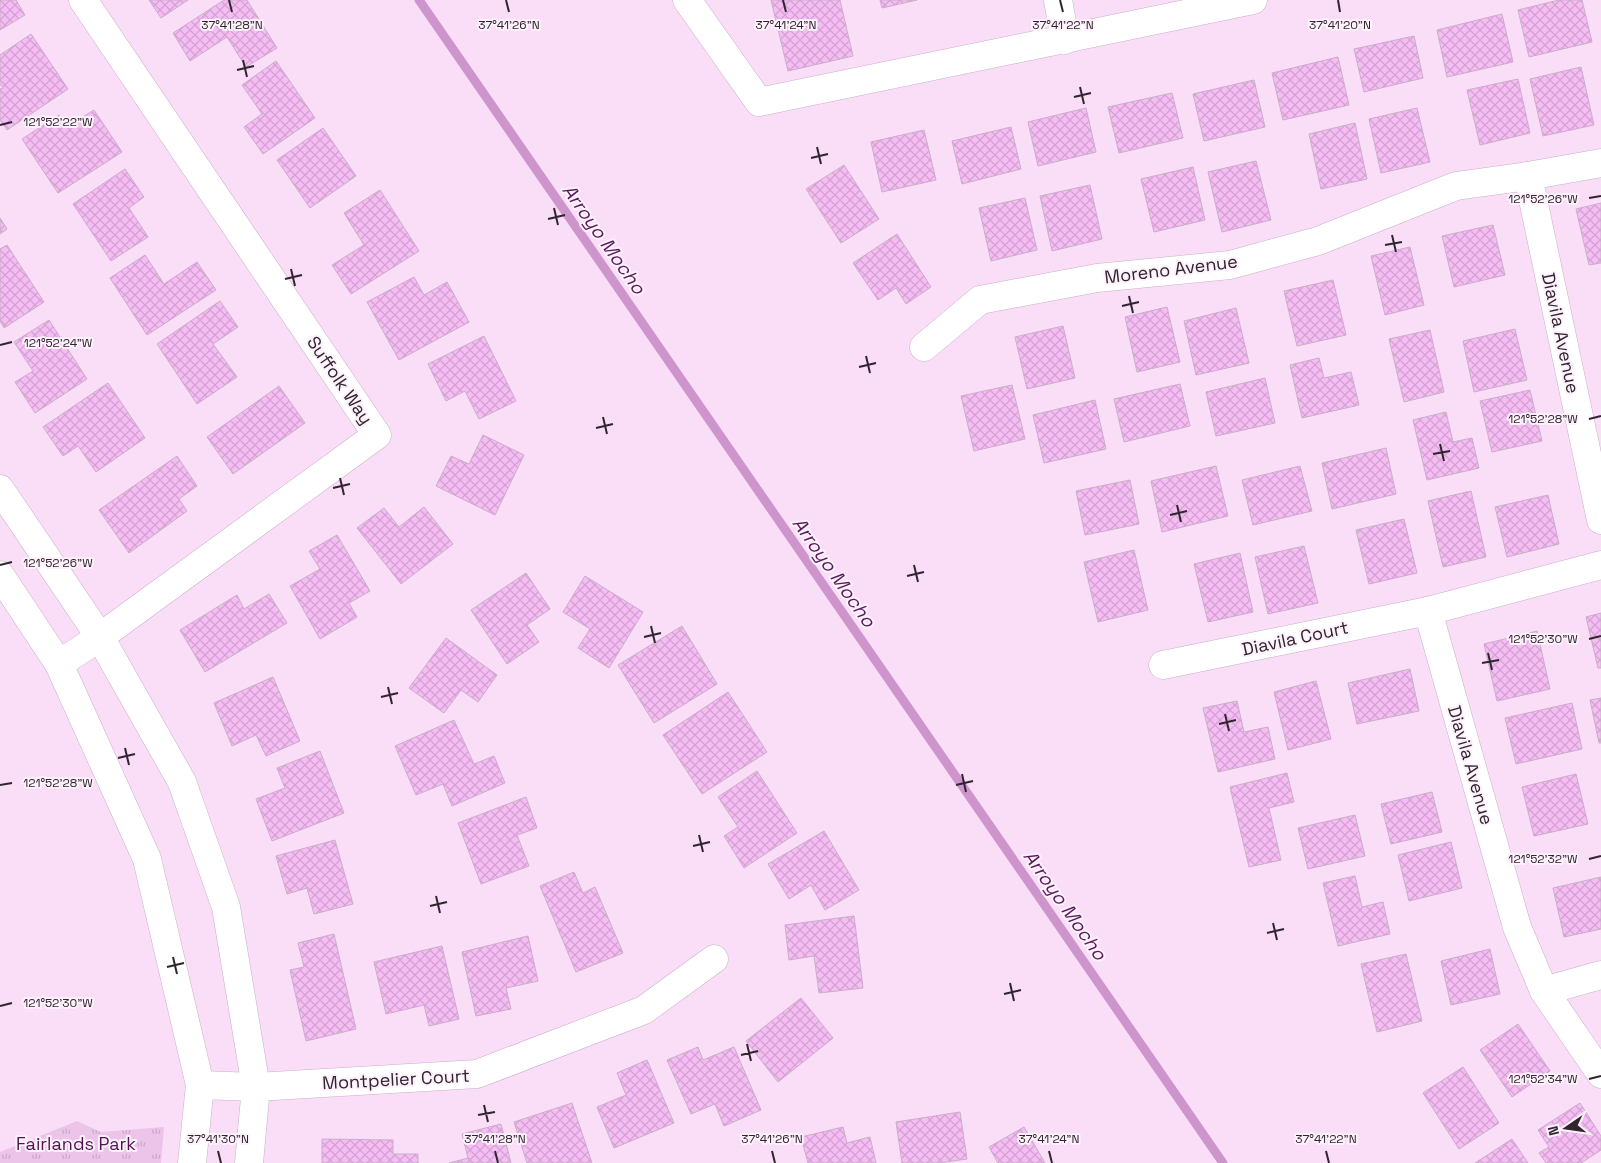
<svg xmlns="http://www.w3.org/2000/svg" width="1601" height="1163" font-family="'Space Grotesk',sans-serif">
	<defs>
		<pattern id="park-tufts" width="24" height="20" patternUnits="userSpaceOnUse" patternTransform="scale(1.25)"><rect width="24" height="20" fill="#ecc4ea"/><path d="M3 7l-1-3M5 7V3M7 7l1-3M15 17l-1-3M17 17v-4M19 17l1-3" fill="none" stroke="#cba8c9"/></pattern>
		<pattern id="building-cross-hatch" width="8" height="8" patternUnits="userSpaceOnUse" patternTransform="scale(1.25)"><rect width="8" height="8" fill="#f6bdf4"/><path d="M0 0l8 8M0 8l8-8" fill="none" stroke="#d3a2d2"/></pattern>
	</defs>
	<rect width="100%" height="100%" fill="#fadef8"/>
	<path fill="url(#park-tufts)" d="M77,1121L101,1132L164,1127L161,1163H0V1152Z"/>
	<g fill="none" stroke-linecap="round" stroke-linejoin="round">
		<path stroke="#cd95cb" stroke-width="9" d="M419,0L1223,1163"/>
	</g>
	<g fill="url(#building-cross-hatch)" stroke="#c9aec7">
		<path d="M0,0H16L25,15L0,30Z"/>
		<path d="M149,0H188L161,18Z"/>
		<path d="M224,0H247L277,48L246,67L227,37L190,61L173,33Z"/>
		<path d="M771,0H840L853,56L788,71Z"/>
		<path d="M880,0H917L882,8Z"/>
		<path d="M1559,0H1582L1592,42L1529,57L1518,10Z"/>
		<path d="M1502,14L1513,62L1447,77L1437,30Z"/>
		<path d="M31,34L68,89L7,130L0,120V89L3,88L0,84V55Z"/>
		<path d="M1414,36L1423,78L1364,92L1354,49Z"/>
		<path d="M1338,57L1349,105L1283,120L1272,73Z"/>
		<path d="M276,61L315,118L263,154L244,127L262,114L242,85Z"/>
		<path d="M1581,67L1594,125L1543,136L1530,79Z"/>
		<path d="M1518,79L1530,133L1480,145L1467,90Z"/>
		<path d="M1254,80L1265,127L1204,141L1193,94Z"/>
		<path d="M1172,93L1183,138L1119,153L1108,107Z"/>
		<path d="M1086,108L1096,152L1038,166L1028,122Z"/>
		<path d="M1417,108L1430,162L1381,173L1369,119Z"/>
		<path d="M94,110L122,152L58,193L22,139L59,115L67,127Z"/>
		<path d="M1355,123L1367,179L1321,189L1309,134Z"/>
		<path d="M1011,127L1021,169L962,184L952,141Z"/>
		<path d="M323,128L356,176L310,208L277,160Z"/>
		<path d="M924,130L936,180L882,192L871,142Z"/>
		<path d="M1256,161L1271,220L1222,232L1208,172Z"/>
		<path d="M844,165L879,219L841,243L806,189Z"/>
		<path d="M1193,167L1205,220L1154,232L1141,179Z"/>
		<path d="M125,169L144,197L129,208L148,237L111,261L73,204Z"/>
		<path d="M1090,185L1102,239L1052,251L1040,196Z"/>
		<path d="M380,190L419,251L351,294L332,265L364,245L344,213Z"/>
		<path d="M1025,198L1037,250L991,261L979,208Z"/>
		<path d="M1601,203V263L1589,265L1576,209Z"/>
		<path d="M0,218L7,229L0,234Z"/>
		<path d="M1493,225L1505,275L1454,287L1442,236Z"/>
		<path d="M897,234L931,287L906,304L896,288L878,300L853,263Z"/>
		<path d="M7,245L44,302L4,328L0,321V249Z"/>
		<path d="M1410,247L1424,305L1385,315L1371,256Z"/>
		<path d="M145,255L164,284L197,262L216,290L147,335L110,278Z"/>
		<path d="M414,277L424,295L447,282L469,322L399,360L367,302Z"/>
		<path d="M1333,280L1346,335L1297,346L1284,291Z"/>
		<path d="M220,301L238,327L213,344L237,377L197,404L157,344Z"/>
		<path d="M1167,307L1180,362L1137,372L1125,317Z"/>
		<path d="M1236,308L1249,363L1196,375L1184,321Z"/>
		<path d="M49,320L87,379L35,413L15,382L33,371L14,342Z"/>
		<path d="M1063,326L1075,378L1027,389L1015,337Z"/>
		<path d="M1515,329L1527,380L1474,392L1463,341Z"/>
		<path d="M1430,330L1444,392L1404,402L1389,339Z"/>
		<path d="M484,336L516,401L479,419L465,391L446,401L428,364Z"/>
		<path d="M1319,358L1324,378L1351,372L1359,405L1302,418L1290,365Z"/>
		<path d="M1265,378L1275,423L1216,436L1206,392Z"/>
		<path d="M108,383L145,438L96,472L78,446L63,456L43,427Z"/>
		<path d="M1180,384L1190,426L1124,442L1114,399Z"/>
		<path d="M1012,385L1025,439L974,451L961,396Z"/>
		<path d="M279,386L305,423L233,474L207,437Z"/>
		<path d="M1530,390L1542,441L1492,452L1480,401Z"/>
		<path d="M1095,400L1106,449L1044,463L1033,415Z"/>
		<path d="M1446,412L1453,442L1472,438L1479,468L1427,480L1413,420Z"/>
		<path d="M483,435L524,455L495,515L436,486L451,456L469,464Z"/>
		<path d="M1386,448L1396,494L1332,509L1322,463Z"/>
		<path d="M177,456L197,486L179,499L187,511L129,553L99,510Z"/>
		<path d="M1216,466L1228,516L1162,532L1151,481Z"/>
		<path d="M1300,466L1312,511L1253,525L1242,480Z"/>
		<path d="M1130,480L1139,524L1085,535L1076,491Z"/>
		<path d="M1471,491L1486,557L1443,567L1428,501Z"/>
		<path d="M1548,495L1559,544L1507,557L1495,507Z"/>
		<path d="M424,507L453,544L401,584L357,528L384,508L399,527Z"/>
		<path d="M1404,519L1417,573L1369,584L1356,530Z"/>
		<path d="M337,535L370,591L349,603L357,617L320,639L290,586L320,569L309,551Z"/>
		<path d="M1304,546L1318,603L1268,614L1255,557Z"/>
		<path d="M1134,550L1148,610L1098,622L1084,562Z"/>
		<path d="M1240,553L1253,612L1208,622L1194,564Z"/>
		<path d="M526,573L550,609L527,625L539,642L507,664L471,610Z"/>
		<path d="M585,576L643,612L609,668L578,648L590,629L563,612Z"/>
		<path d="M269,594L287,623L205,672L180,630L237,595L244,609Z"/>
		<path d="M1601,613V668H1598L1586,617Z"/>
		<path d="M682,626L717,684L654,723L618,665Z"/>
		<path d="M1537,631L1550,689L1497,701L1484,644Z"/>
		<path d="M446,638L497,675L478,702L461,690L444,713L409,688Z"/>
		<path d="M1410,669L1419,711L1357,724L1348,683Z"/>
		<path d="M273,677L300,741L266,756L256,735L232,746L214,703Z"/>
		<path d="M1316,681L1331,739L1288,750L1274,692Z"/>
		<path d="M728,692L767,752L702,794L663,735Z"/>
		<path d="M1601,698V743H1599L1590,700Z"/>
		<path d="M1237,701L1244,732L1268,727L1275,759L1218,772L1203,708Z"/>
		<path d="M1572,703L1582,749L1516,764L1505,718Z"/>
		<path d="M454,720L474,764L494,756L505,783L452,806L443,784L416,795L395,746Z"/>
		<path d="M320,751L344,813L272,841L256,799L285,788L277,768Z"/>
		<path d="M757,771L797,833L744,868L724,836L738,827L718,797Z"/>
		<path d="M1287,773L1294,802L1269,808L1281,860L1249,867L1230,787Z"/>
		<path d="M1576,774L1588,824L1534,836L1522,787Z"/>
		<path d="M1432,792L1442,832L1391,844L1381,804Z"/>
		<path d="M526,797L537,828L517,835L529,866L481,884L458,823Z"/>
		<path d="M1355,815L1365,856L1308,869L1298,828Z"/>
		<path d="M824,831L859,890L825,910L811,885L789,899L768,864Z"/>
		<path d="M335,840L353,904L314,914L307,888L287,894L276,856Z"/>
		<path d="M1451,842L1462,888L1409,901L1398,855Z"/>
		<path d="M574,872L583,893L595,887L623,953L576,972L540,886Z"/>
		<path d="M1355,876L1362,907L1383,902L1390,934L1338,946L1323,883Z"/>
		<path d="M1601,877V929L1564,937L1553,888Z"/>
		<path d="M854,916L863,988L819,993L814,956L789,960L785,925Z"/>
		<path d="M334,934L356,1029L306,1041L290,970L304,967L298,943Z"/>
		<path d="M528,936L538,981L506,988L511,1009L476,1016L462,952Z"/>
		<path d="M442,946L459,1019L429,1026L424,1005L386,1014L374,962Z"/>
		<path d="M1490,949L1500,994L1451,1005L1441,961Z"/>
		<path d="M1406,954L1422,1021L1377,1032L1361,964Z"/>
		<path d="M801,998L833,1038L778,1082L746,1041Z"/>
		<path d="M1518,1024L1550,1071L1512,1097L1480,1050Z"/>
		<path d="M698,1047L703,1060L734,1047L761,1110L724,1126L715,1104L691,1114L667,1060Z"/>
		<path d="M647,1060L674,1123L614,1148L597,1107L626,1095L617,1073Z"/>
		<path d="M1463,1067L1499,1123L1459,1149L1423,1093Z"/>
		<path d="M572,1103L592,1163H527L514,1122Z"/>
		<path d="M1580,1103L1601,1136V1150L1581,1163H1546L1539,1153L1549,1147L1538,1130Z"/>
		<path d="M960,1112L967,1159L939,1163H902L896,1122Z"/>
		<path d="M501,1124L511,1163H449L468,1158L462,1134Z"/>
		<path d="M843,1127L847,1143L870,1137L876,1163H808L801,1137Z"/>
		<path d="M1024,1127L1045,1163H998L989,1147Z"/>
		<path d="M322,1139L393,1140V1154H418V1163H322Z"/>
		<path d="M1512,1139L1528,1163H1475Z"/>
	</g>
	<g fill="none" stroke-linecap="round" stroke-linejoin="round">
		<defs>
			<g id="minor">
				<path d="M687,0L759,102L1253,0"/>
				<path d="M1058,0L1065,40"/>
				<path d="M1528,176L1601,520"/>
				<path d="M924,347L980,300L1097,278L1230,265L1318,241L1456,186L1528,176L1601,163"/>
				<path d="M0,489L100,637L182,782L226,907L256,1087L249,1163"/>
				<path d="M0,575L59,664L147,859L200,1085L192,1163"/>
				<path d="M1428,611L1517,927L1544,991L1601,1074"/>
				<path d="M59,664L100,637L377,435L83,0"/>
				<path d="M1163,665L1428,611L1601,565"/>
				<path d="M1544,991L1601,975"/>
				<path d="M200,1085L256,1087L477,1074L644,1010L714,959"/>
			</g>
		</defs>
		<use href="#minor" stroke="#c9afc8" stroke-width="29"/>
		<use href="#minor" stroke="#fff" stroke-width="28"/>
	</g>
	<path fill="none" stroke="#30252f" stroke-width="2" d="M229,0L232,12M506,0L509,12M783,0L786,12M1060,0L1063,12M1338,0L1340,12M243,60L247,77M237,70L254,66M1080,87L1084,104M1074,97L1091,93M0,125L12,122M817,147L821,164M811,158L828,154M1589,198L1601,196M554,208L558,225M548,219L565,215M1392,235L1396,252M1385,245L1402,242M291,269L295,286M285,279L302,275M1129,296L1133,313M1122,306L1139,302M0,345L12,342M866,356L870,373M859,367L876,363M603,417L607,434M1589,419L1601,416M596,428L613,424M1440,444L1444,461M1433,454L1450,451M340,478L344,495M333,488L350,484M1177,505L1181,522M1170,515L1187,511M0,565L12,562M914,565L918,582M907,576L924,572M651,626L655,643M644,637L661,633M1589,639L1601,636M1488,653L1492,670M1482,663L1499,660M388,687L392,704M381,697L398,693M1225,714L1229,731M1219,724L1236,720M125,748L129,765M118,758L135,754M962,774L966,792M0,785L12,783M956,785L973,781M699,835L703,852M693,846L710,842M1589,859L1601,856M436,896L440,913M430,906L447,902M1273,923L1277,940M1267,933L1284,929M173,957L177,974M167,967L184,963M1010,983L1014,1001M1004,994L1021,990M0,1006L12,1003M747,1044L751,1061M741,1055L758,1051M1589,1079L1601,1076M484,1105L488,1122M478,1115L495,1112M218,1151L221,1163M495,1151L498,1163M772,1151L775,1163M1049,1151L1052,1163M1326,1151L1329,1163"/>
	<g text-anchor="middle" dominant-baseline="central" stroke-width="4" stroke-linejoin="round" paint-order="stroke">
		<g font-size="18" fill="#30252f" stroke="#fdf1fc">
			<text transform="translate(1171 269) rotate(-7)">Moreno Avenue</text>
			<text transform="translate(1561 333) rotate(78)">Diavila Avenue</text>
			<text transform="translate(340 380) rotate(56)">Suffolk Way</text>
			<text transform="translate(1295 638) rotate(-12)">Diavila Court</text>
			<text transform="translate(1471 765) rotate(74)">Diavila Avenue</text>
			<text transform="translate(396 1079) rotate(-3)">Montpelier Court</text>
		</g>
		<g font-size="18" fill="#531053" stroke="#fdf1fc">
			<text x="76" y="1143">Fairlands Park</text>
		</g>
		<g font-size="19" font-style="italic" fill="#5a185a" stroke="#fdf1fc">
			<text transform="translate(604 239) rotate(55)">Arroyo Mocho</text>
			<text transform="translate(834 572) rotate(55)">Arroyo Mocho</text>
			<text transform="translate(1065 905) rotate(55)">Arroyo Mocho</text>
		</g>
	</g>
	<g font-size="12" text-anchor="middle" fill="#30252f" stroke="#fdf1fc" stroke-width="4" stroke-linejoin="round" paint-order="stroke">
		<text x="232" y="29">37°41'28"N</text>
		<text x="509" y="29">37°41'26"N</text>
		<text x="786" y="29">37°41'24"N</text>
		<text x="1063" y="29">37°41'22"N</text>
		<text x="1340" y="29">37°41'20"N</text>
		<text x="58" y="126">121°52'22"W</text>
		<text x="1543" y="203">121°52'26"W</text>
		<text x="58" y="347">121°52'24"W</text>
		<text x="1543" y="423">121°52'28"W</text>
		<text x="58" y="567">121°52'26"W</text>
		<text x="1543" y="643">121°52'30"W</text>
		<text x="58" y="787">121°52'28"W</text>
		<text x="1543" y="863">121°52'32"W</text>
		<text x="58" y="1007">121°52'30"W</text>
		<text x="1543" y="1083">121°52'34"W</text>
		<text x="218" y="1143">37°41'30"N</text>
		<text x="495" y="1143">37°41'28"N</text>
		<text x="772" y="1143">37°41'26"N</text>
		<text x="1049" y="1143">37°41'24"N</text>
		<text x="1326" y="1143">37°41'22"N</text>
	</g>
	<g transform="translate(1566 1128) rotate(257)" stroke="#fdf1fc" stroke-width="4" paint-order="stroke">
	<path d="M0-4L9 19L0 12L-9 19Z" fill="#30252f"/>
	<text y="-8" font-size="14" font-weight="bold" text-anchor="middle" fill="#30252f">N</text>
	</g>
</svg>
